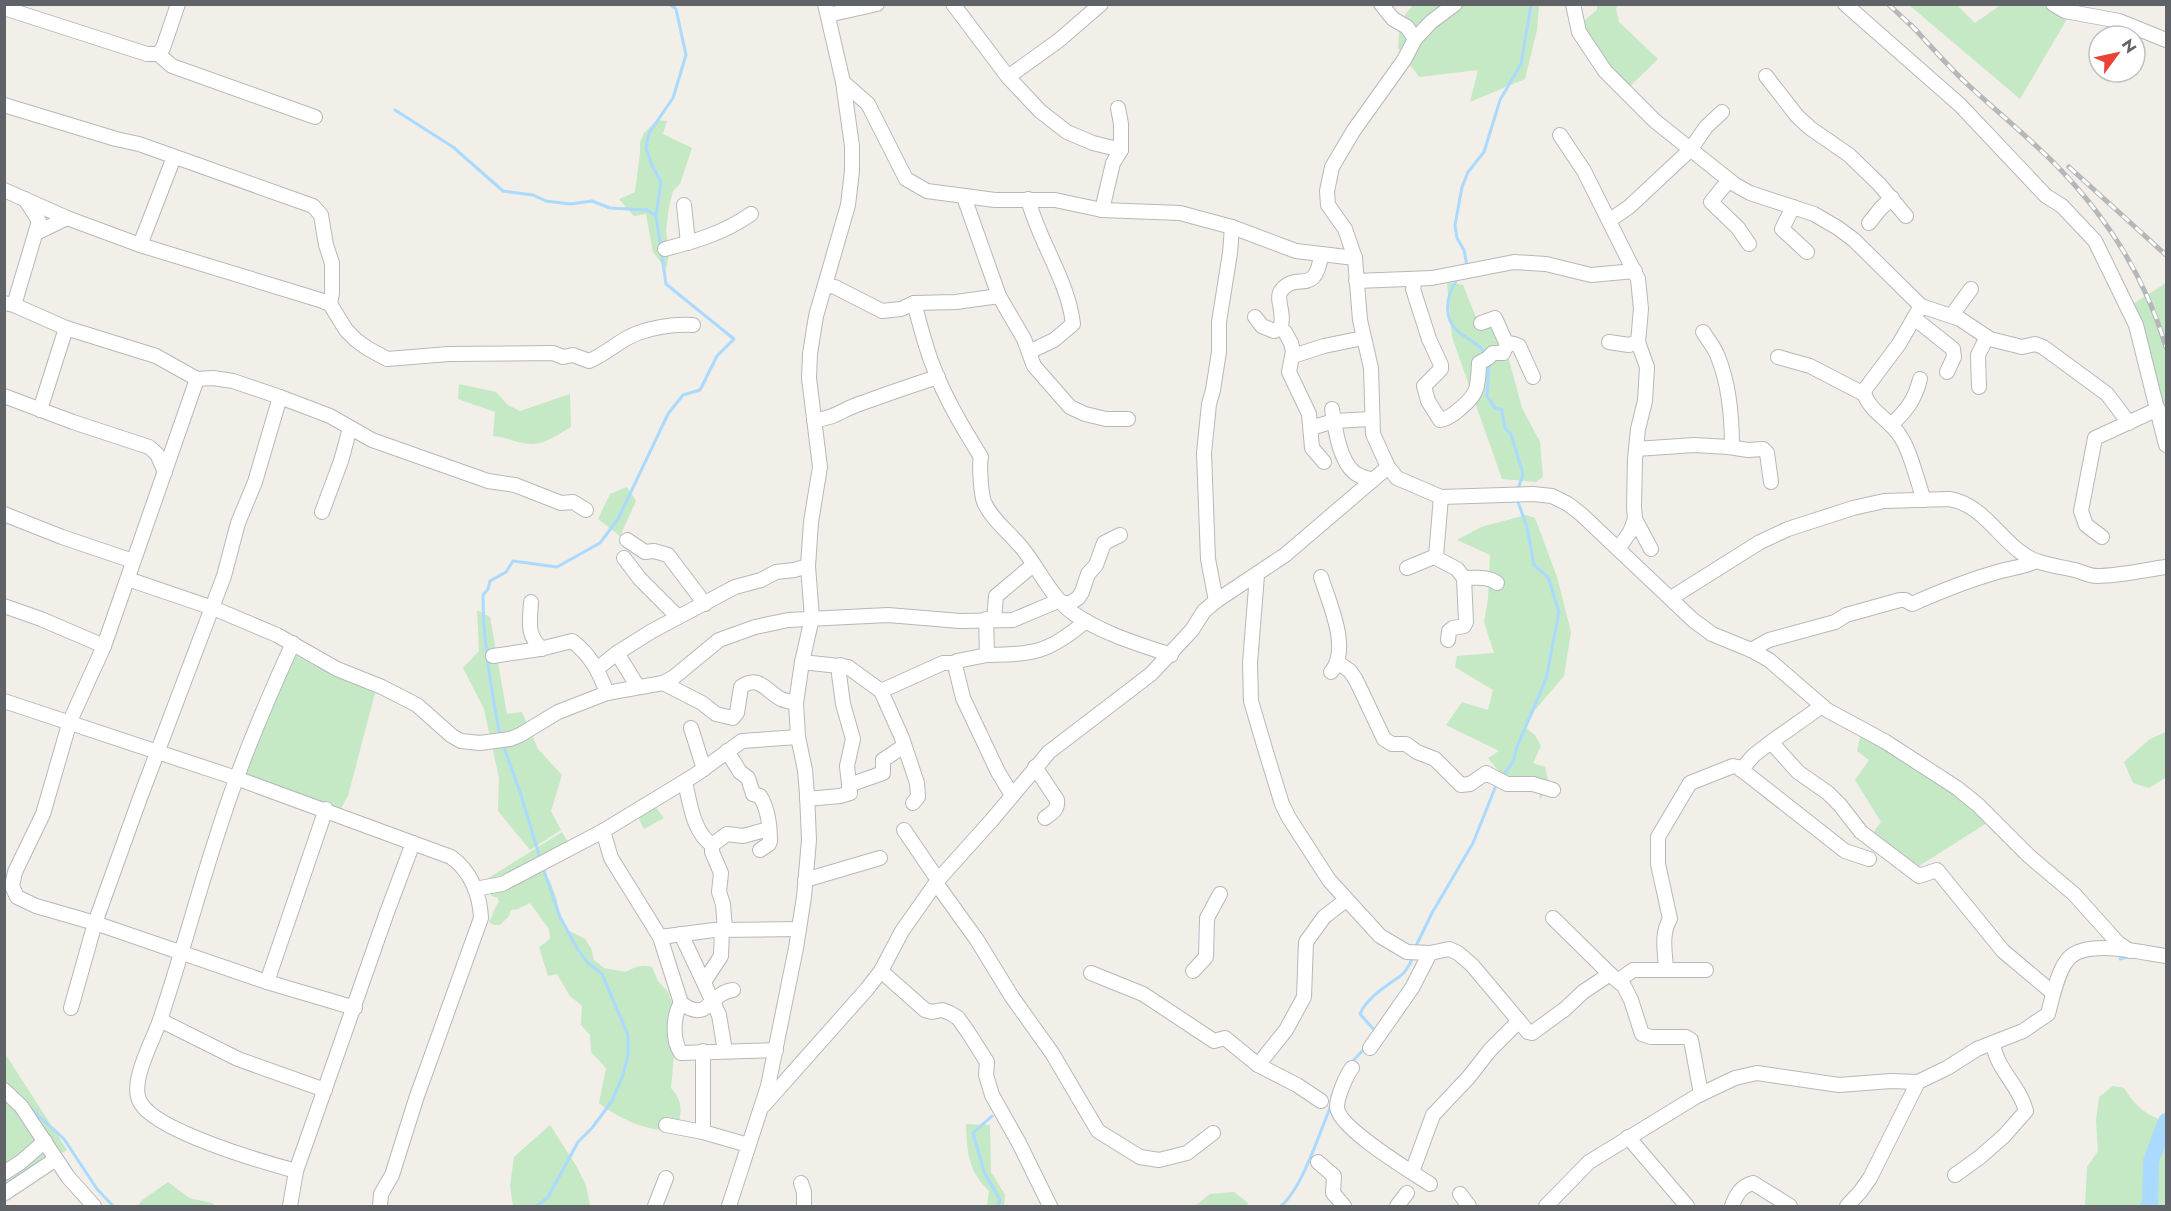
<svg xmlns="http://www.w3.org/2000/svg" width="2171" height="1211" font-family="Jost,sans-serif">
	<rect width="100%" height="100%" fill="#f1efe8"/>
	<g fill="#c5e8c5">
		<path d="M2002,4L2043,5L2067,19L2020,99L1909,5H1957L1975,23Z"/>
		<path d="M1413,5H1539L1537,30L1525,79L1470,102L1478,70L1419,77L1398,48L1400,21Z"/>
		<path d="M1597,5H1619L1616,8L1619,22L1658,59L1623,93L1579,25L1597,10Z"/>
		<path d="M657,120L667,121L663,134L692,148L680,184L673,191L669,207L666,230L669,255L666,269L653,252L646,214L634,216L619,199L635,192L640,153V142L644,133Z"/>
		<path d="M1447,282L1463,285L1478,322L1501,330L1522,408L1540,442L1543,477L1536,482L1502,479L1452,337Z"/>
		<path d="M2166,283V450L2130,306Z"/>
		<path d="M459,384L496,392L508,405L520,411L570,394L571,427C560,433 544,445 531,444C519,444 507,437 493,436L495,412L458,399Z"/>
		<path d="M627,487L636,501L620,536L598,519L610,494Z"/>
		<path d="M1526,515L1535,518L1557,577L1571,632L1564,676L1535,710L1526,728L1535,735L1541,746L1533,763L1545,767L1550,788L1540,799L1538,784L1502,775L1488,758L1499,751L1446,725L1462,702L1488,710L1493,690L1455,667L1457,656L1494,653L1484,622L1488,599L1490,555L1457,540L1481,527Z"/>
		<path d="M477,610L490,617L507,714L522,712L538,749L562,775L551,811L561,830L530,850L498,811L499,778L484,709L463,668L479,651Z"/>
		<path d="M291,652L311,664L375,693L348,796L340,810L243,776Z"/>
		<path d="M2166,732V779L2165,778L2149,788L2133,783L2124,762L2150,739Z"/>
		<path d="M1860,737C1903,750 1954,794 1990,821L1919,866L1869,838L1881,822L1855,780L1869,760L1857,751Z"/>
		<path d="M654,805L664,818L644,829L638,817Z"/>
		<path d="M562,832L571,847L540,869L550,881L557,900L559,917L564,928L585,939L591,948L594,960L604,968L626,972C634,967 642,964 652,967L658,981L668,992L674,1008L675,1045L671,1088C684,1102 682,1114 676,1131C650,1132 620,1120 599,1103L606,1068L591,1052L590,1035L581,1025L582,1006L570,996L557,974L548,976L539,947L550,939L549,929L530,903L518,909L511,910L509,916L500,925H494L489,922C493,916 494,907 499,902L498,898L491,896V891L514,885L490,884L487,879Z"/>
		<path d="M4,1052L67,1150L4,1186Z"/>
		<path d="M2113,1086L2124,1088C2135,1106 2146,1115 2166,1122V1206H2085L2087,1167L2098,1151L2096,1121L2099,1097Z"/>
		<path d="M966,1124L990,1125L991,1172L1005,1195L1004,1206H987L989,1191C968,1171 967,1152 966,1124Z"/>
		<path d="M550,1125L577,1167L586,1186L590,1204L588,1206H513L510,1186L514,1157Z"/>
		<path d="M168,1182L189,1198L212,1203L215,1206H138L141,1201Z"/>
		<path d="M1234,1192L1248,1203L1247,1206H1195L1210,1194Z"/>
	</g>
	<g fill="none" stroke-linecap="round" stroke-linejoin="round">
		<g stroke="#aadaff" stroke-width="3">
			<path d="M395,110L453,147L503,191L533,195L546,201L570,204L592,201L610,208L647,210L655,215"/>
			<path d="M1467,266L1464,250L1457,238L1455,225L1462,187L1468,172L1484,152L1500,100L1521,64L1531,4"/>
			<path d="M1458,278C1448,292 1443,312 1453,326C1461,338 1477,340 1486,354"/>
			<path d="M1489,363L1487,396L1495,408L1502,410L1505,428L1511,434L1523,474L1518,489"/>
			<path d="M500,736C491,690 483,642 483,595L488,589L490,581L506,572L513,561L557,567L600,543L618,519L668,414L683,395L700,390L717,356L734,339L666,284L656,215L661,182L652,165L646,148L649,133L673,98L686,55L676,9L669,4"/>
			<path d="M503,745L520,792L540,858"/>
			<path d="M1501,778L1513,762L1517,747L1546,679L1559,612L1548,577L1534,565L1527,527L1518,502"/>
			<path d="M1415,948L1432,913L1473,843L1497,783"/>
			<path d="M2120,959L2130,956"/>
			<path d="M1377,1033L1360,1014C1366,999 1386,986 1399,977C1405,973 1410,964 1413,957"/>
			<path d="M1350,1064L1366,1047"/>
			<path d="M28,1106L64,1139L97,1189L113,1206"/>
			<path d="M992,1116L973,1133L984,1172L1000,1200L998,1206"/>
			<path d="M537,1206L548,1197L578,1142L592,1128L612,1101L623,1075L628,1055V1035L602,974L587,962L577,948L560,917L543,868"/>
			<path d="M1281,1206C1303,1187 1320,1131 1332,1103"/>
		</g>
		<path stroke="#aadaff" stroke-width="16" d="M2148,1206L2150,1203L2151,1161L2166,1121"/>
		<defs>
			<g id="minor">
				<path d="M953,4L1008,77L1040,111L1067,132L1093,143L1121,150"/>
				<path d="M1381,4L1393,19L1407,27L1415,39"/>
				<path d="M1573,4L1579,32L1605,71L1655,121L1734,184L1750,193L1814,214L1838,228L1854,240L1921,306L1960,319L1990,339L2022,347L2035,344L2043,347L2107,394L2129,423"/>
				<path d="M1845,4L1960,105L2046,196L2062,206L2095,241L2136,325L2166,445"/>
				<path d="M2053,4L2065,11L2119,21L2166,40"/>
				<path d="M4,8L147,54H158L163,48L178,4"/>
				<path d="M828,15L877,4"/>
				<path d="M158,54L172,66L315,117"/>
				<path d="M1766,76L1797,116L1810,128L1849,155L1879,184L1906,216"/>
				<path d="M1008,77L1058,41L1101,4"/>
				<path d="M843,82L868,104L906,179L927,191L995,200H1055L1102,210L1180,213L1232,227L1296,251L1355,258L1360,320L1371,368L1373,434L1388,467L1397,478L1441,497L1533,494L1552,496L1568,504L1581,514L1693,620L1712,634L1751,650L1769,660L1827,710L1886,742L1957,788L1978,805L2029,856L2074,894L2118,943L2130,951"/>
				<path d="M4,105L116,139L139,144L313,206L321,215L326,245L332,263V293L330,304"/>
				<path d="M1560,135L1584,171L1638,279L1641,309L1638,342L1647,367L1645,401L1638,429L1635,459L1634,507L1635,519L1651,549"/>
				<path d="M1729,180L1711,202L1738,228L1749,244"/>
				<path d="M4,190L67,218L140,245L320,300L330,304L346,330L356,340L367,348L387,359L449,354L553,353L563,357L573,355L589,361C607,354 620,339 638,333C655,327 676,324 693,325"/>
				<path d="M964,197L999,296L1024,339L1034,366L1070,407L1085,414L1106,419H1128"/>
				<path d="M1028,199C1039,242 1068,280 1073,324L1054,340L1029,352"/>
				<path d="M684,205L688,243"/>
				<path d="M1793,207L1782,229L1807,252"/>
				<path d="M1102,210L1113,163L1121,150V124L1118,108"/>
				<path d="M1610,220L1629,207L1690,150L1706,127L1722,112"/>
				<path d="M1869,223L1881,208L1892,198"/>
				<path d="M36,233L67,218"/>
				<path d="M140,245L174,157"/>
				<path d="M665,249C696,241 724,233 751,214"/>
				<path d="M1355,258L1345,229L1328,205L1327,191L1332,167L1354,130L1404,60L1415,39L1431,22L1455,4"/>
				<path d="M1415,279L1413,289L1429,339L1441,365V369L1424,386L1428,401L1440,420C1447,419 1451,416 1456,412C1478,395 1478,389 1479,363L1488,358L1493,353H1503L1507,345L1495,318L1481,323"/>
				<path d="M1356,281L1432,278L1514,262L1546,264L1591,275L1635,271"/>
				<path d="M825,285L835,287L882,311L901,309L914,303L956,302L999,296"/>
				<path d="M4,303L14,305L66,328L156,356L197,379L213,378L233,381L280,397L330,416L372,440L488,481L515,485L561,503L573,502L586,510"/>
				<path d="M914,303C920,324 925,346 933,366C945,398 963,428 981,457C979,464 981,494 984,502C992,520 1010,533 1022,548C1040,570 1050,596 1073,613C1101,633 1138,644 1171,655"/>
				<path d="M14,305L39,221L25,199"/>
				<path d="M1921,306L1899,344L1866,388L1864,394C1871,412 1887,418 1898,433C1910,448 1917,481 1924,500"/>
				<path d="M1952,315L1971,289"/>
				<path d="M1255,317L1262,326L1274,331L1280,328C1286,315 1275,299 1281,291C1296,270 1316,298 1321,254"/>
				<path d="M1914,318L1953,349L1954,357L1947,372"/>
				<path d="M1280,328L1285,332L1291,343L1293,351L1289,372L1309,414L1312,448L1324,462"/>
				<path d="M1703,332C1708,340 1715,348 1718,357C1729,384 1732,418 1732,447"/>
				<path d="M1609,342L1629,345L1638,342"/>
				<path d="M1507,343L1514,344L1519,346L1533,377"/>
				<path d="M1293,356L1324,346L1363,338"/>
				<path d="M1778,357L1810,366L1864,394"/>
				<path d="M197,379L104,646L70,721L43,814L15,872L12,886L17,897L36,906L95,923L267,982L355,1008"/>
				<path d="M1979,387L1978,355L1987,337"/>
				<path d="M4,396L73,422L149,447L157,454L165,472"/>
				<path d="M1332,409C1335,427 1339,461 1355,473C1360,477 1367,478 1373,480"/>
				<path d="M40,410L66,328"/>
				<path d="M814,420C837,418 842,409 862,403C887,394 912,385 938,377"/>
				<path d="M1891,425C1906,411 1915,400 1920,379"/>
				<path d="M1311,428L1334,421L1371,419"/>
				<path d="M1636,449L1694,445L1729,447L1748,450L1763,449L1767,453L1771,482"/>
				<path d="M1441,497L1436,556L1438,559L1457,569L1464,578L1466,622L1464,626L1453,628L1449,631L1448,640"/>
				<path d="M322,512L341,461L350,428"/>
				<path d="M4,514L62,537L133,561"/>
				<path d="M2102,537L2086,525L2081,511L2095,438L2158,409"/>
				<path d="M627,540L645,552L654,551L668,555L705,604"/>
				<path d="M1618,549L1630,532L1635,519"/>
				<path d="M624,558L640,579L678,617"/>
				<path d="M1407,568L1436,556"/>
				<path d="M1257,575L1250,663L1251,701L1266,752L1282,804L1289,818L1329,880L1380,936L1407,952L1430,953L1449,949L1458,953L1472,965L1519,1021"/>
				<path d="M1321,577C1329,603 1351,649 1331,672"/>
				<path d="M1464,578C1476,578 1487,576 1497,583"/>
				<path d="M128,579L213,608L277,635L337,669L382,687L417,705L452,736L461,741L480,743L510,739L520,735L558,712L607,693L663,683L674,677L719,640L755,627L788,620L888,615L960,621L1013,620L1058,601L1069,604L1078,598L1082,592L1088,574L1096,565L1104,543L1120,535"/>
				<path d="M1671,598L1760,542L1788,529L1853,508L1884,501L1949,499C1980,504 1996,533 2019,551C2036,565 2054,565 2075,570C2083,572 2089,576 2097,576C2120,576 2144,570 2166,567"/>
				<path d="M1216,601L1208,559L1204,453L1209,404L1213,390L1219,352V322L1230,253L1232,227"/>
				<path d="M531,602C530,622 526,635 542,649"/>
				<path d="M4,606L41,619L104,646"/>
				<path d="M986,619L987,655L957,661L955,665L963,698L998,772L1012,795"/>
				<path d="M994,620L996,596L1033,565"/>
				<path d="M293,643C273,687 254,731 237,777C207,857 187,940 160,1020C153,1041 129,1082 140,1102C155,1131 263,1162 296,1171"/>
				<path d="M1751,650L1769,640L1835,622L1846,615L1900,600H1905L1912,604C1939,592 1966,581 1994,573C2008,568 2021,568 2034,562"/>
				<path d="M617,653L638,687"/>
				<path d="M987,655C1035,654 1048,653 1086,621"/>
				<path d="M493,656L540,649L572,641C591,655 599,672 607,693"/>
				<path d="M802,662L848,667L881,691L902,738L917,783L918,797L913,803"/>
				<path d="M1337,662L1350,671L1356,680L1384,739L1392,744H1406L1417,752L1435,759L1461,785L1470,784L1486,773L1507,784H1533L1553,790"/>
				<path d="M598,668L617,653L652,631L735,587L761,580L776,572L794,570L808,566"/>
				<path d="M663,683L702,703L716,714L733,718L737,713L741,687C759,674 766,691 781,699C786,701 791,702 796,703"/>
				<path d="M881,691L943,663H955"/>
				<path d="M4,701L236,778L451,857C471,871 480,895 481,918L416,1099L392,1175L381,1194L380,1206"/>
				<path d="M691,728L704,769"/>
				<path d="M1771,742L1822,706"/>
				<path d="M727,751L740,772L748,778L753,794L760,796C768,809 770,825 770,841L769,844L760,850"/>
				<path d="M1035,767L1057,800C1058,810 1053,812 1045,818"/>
				<path d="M1741,770L1754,755L1771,742L1798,772L1828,793L1840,805L1861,832L1919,876L1937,870L2003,951L2053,993"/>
				<path d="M685,782C690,803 693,832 712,845"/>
				<path d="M849,785L883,773V760L904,746"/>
				<path d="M807,799L840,796L850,793L847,766L853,739L843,704L839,674L840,665"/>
				<path d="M904,830L938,880"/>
				<path d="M603,831L611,858L660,937L681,1003C709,1024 709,993 733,990"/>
				<path d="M805,880L880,858"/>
				<path d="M936,883L977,940L1012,997L1052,1053L1098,1131L1140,1157L1159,1160L1187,1153L1213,1133"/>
				<path d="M475,889L502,884L603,831L695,775L742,741L798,737"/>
				<path d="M1553,918L1612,976L1624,986L1631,1000L1642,1034L1651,1037H1686L1691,1040L1701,1094"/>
				<path d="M725,930L723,904L719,892L721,873L712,852V845L727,834L743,836L769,829"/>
				<path d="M681,934L719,1015L725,1051"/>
				<path d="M660,937L714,930L799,929"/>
				<path d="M1666,969C1665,951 1661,934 1670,919L1658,864V837L1690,783L1733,766L1738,767L1845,851L1869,859"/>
				<path d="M881,971L925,1010L932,1012L942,1010L950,1013L958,1018L968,1032L987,1062L986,1075L992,1095L1019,1143L1050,1206"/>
				<path d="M1193,971L1206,957L1207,918L1220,894"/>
				<path d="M1091,973L1143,994L1214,1041L1225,1038L1258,1065L1297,1085L1321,1101"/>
				<path d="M1619,980L1633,970H1706"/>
				<path d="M267,982L326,809"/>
				<path d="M704,982L721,956L722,930"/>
				<path d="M681,1003C673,1016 672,1040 681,1053L776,1050"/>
				<path d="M71,1008L95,923L140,798L224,576L238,523L255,482L280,397"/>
				<path d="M160,1020L238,1059L325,1090"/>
				<path d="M1370,1048L1412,988L1430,953"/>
				<path d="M703,1051V1132"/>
				<path d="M1258,1065L1286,1030L1304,997L1306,942L1324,917L1346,900"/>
				<path d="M1352,1068C1346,1076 1337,1097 1337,1107C1338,1128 1412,1172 1430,1184"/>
				<path d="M4,1090L21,1106L68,1177L94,1206"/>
				<path d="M764,1105L867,989L881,971L902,931L938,880L991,821L1049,752L1151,674L1192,630L1204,611L1216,601L1285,555L1388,467"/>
				<path d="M666,1125L703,1132L748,1145"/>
				<path d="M1628,1137L1687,1206"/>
				<path d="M1318,1162L1334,1176L1333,1193L1344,1206"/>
				<path d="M1412,1172L1433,1115L1468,1078L1490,1050L1519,1021L1528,1032L1532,1033L1565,1009L1583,992L1610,974"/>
				<path d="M4,1173L21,1162L45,1141"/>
				<path d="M1955,1175L1980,1157L2004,1136L2026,1111C2020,1086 1996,1069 1993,1043"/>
				<path d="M801,1183L804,1192V1206"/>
				<path d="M5,1193L56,1159"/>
				<path d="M1460,1194L1469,1206"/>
				<path d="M290,1206L296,1171L386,915L413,843"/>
				<path d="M655,1206L666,1178"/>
				<path d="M729,1206L768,1086L796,948L804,897L809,840L807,794L805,770L798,737L796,703L802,662L812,618L808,566L811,522L820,467L809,378L810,354L816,316L848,205L852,171V146L843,82L825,4"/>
				<path d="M1397,1206L1407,1193"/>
				<path d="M1546,1206L1589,1162L1697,1096L1735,1078L1757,1073L1839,1085L1891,1081L1918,1082"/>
				<path d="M1732,1206C1736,1195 1741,1186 1753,1183L1790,1206"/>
				<path d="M1847,1206L1860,1192L1870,1178L1918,1082L1947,1068L1977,1049L2023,1031L2048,1014C2052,999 2058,968 2070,957C2090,939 2142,953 2166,956"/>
			</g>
		</defs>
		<use href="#minor" stroke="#b5b8bc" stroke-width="16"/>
		<use href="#minor" stroke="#fff" stroke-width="14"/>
		<defs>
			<g id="rail">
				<path d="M1888,4L1917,31"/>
				<path d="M1911,25C1929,44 1946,64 1965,82C1995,110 2027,136 2056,165C2107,217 2145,277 2166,347"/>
				<path d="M2069,167L2166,255"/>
			</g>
		</defs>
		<use href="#rail" stroke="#b6b7b8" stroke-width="5"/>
		<use href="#rail" stroke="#fff" stroke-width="3" stroke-dasharray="9" stroke-linecap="butt"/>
	</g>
	<rect width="2171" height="1211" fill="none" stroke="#5f6368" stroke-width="12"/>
	<g transform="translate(2117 54) rotate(57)"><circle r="28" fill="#ffffff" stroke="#bfc1c3" stroke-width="1.5"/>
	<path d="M0-4.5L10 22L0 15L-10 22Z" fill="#ea4335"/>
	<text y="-9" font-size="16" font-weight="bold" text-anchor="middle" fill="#5f6368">N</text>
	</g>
</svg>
